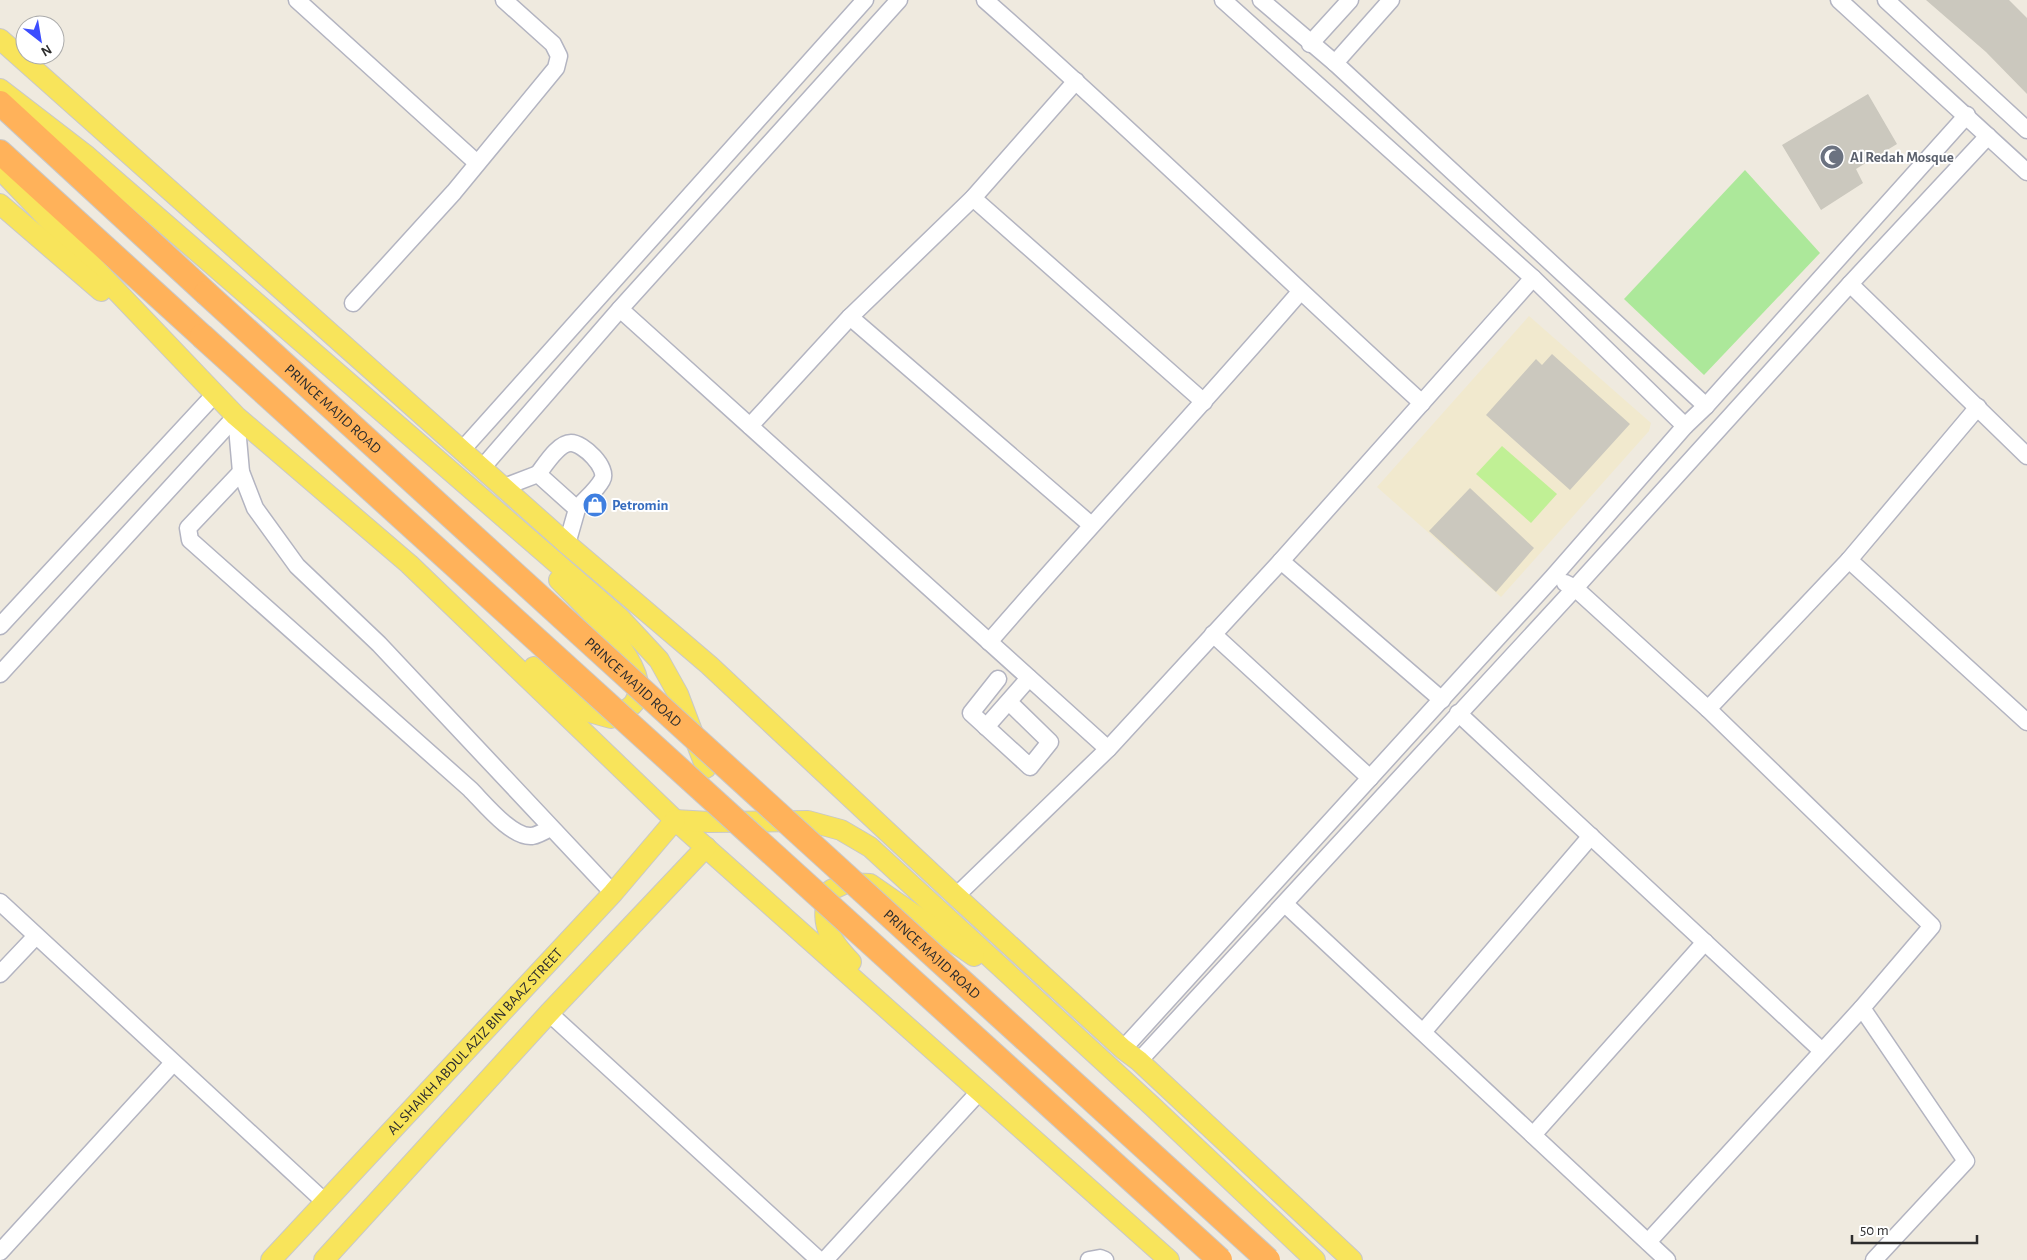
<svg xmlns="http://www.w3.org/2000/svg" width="2027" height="1260" font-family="'Alegreya Sans',sans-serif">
	<rect width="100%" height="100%" fill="#efeadf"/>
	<path fill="#f1e9ce" d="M1529,316L1651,423L1649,431L1501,597L1377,487Z"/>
	<path fill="#ace89a" d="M1745,170L1820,253L1704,375L1624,299Z"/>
	<path fill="#c0f095" d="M1502,446L1557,494L1531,523L1476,474Z"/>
	<g fill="#cbc8be">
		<path d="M1926,0H2009L2027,18V94L1986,52Z"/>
		<path d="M1868,94L1897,144L1856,169L1863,183L1821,210L1782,145Z"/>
		<path d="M1552,354L1630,424L1570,490L1486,415L1536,359L1542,365Z"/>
		<path d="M1470,488L1534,548L1496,592L1429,531Z"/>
	</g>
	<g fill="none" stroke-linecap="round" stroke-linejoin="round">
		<defs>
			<g id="minor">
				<path d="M297,0L477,163"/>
				<path d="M985,0C1134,131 1276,270 1422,403"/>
				<path d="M1223,0L1533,278L1685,426"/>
				<path d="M1261,0L1335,63L1706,406"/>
				<path d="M1839,0L2027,172"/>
				<path d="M1886,0L2027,130"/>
				<path d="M1310,44L1350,0"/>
				<path d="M1335,63L1391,0"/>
				<path d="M973,198L1204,402"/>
				<path d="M1850,284L2027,456"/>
				<path d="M353,303L454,192L556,68L559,56L553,44L504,0"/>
				<path d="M620,309L1108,749"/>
				<path d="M850,317L1090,524"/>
				<path d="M236,416L241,472L255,508L297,566L379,644L613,893"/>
				<path d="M750,426L850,317L973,198L1076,81"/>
				<path d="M462,450L865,0"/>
				<path d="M482,468L620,309L899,0"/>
				<path d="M241,472L188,528L190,540L470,789C484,803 512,838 532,836C538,835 545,831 550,828"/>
				<path d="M538,474C545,465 558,443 571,443C583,443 609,468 602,480C596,491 584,500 577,509"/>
				<path d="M504,487L538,474L577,509L567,544"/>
				<path d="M1849,560L2027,722"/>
				<path d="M1281,561L1442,700"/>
				<path d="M1565,583L1575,588L1708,709L1932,926L1862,1008L1648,1242"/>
				<path d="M0,626L215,394"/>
				<path d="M1213,634L1370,778"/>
				<path d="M989,642C1091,524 1198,410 1300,292"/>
				<path d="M0,674L236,416"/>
				<path d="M998,679L971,713L1030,767L1050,742L1009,702"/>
				<path d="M1708,709L1849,560L1978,407"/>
				<path d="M1458,713L1822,1051"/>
				<path d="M986,727L1029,678"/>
				<path d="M956,896L1108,749L1281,561L1533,278"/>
				<path d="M0,902L325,1202"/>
				<path d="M1285,904L1667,1260"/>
				<path d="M0,974L36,936"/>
				<path d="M1862,1008L1966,1161L1874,1260"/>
				<path d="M549,1013L819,1260"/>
				<path d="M1423,1032L1591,836"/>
				<path d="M1123,1049L1553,577L1685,426L1706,406L1967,115"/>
				<path d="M1139,1061L1575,588L1850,284L1988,136"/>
				<path d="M1533,1135L1705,942"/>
				<path d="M0,1252L173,1063"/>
				<path d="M825,1260L979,1092"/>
				<path d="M1089,1260L1100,1258L1105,1260"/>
			</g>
			<g id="major">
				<path d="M0,39L567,544L709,665L956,896L1123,1049L1139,1061L1352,1260"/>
				<path d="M0,89L87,156L620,618L659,660L678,694L706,768"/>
				<path d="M0,169L236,416L409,564L675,820L1169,1260"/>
				<path d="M0,204L101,291"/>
				<path d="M534,667L586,711L611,718C618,714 630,709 634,703C658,670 580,602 559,580"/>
				<path d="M675,820L709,822L808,821L841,830L870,847L1152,1106L1315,1260"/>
				<path d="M851,962C830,940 817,922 831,890L846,883L870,884L974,956"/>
				<path id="s1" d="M271,1260L613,893L675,820"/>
				<path d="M324,1260L549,1013L706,847"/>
			</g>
			<g id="highway">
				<path d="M0,103L206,293"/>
				<path d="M0,152L202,336"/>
			</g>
		</defs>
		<use href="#minor" stroke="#b3b4c1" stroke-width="19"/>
		<use href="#major" stroke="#c8c8c8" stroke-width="22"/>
		<use href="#highway" stroke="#c8c8c8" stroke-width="26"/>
		<use href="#minor" stroke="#fff" stroke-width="16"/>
		<use href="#major" stroke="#f8e45b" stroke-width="20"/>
		<use href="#highway" stroke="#ffb25a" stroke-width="24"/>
		<defs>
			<g id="highway-bridge">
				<path id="s2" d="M206,293L1268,1260"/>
				<path d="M202,336L1220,1260"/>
			</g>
		</defs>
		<use href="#highway-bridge" stroke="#c8c8c8" stroke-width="26" stroke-linecap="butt"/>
		<use href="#highway-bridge" stroke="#ffb25a" stroke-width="24"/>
	</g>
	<defs>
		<symbol id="mosque-disc" viewBox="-11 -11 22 22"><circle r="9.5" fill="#6b7280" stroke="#fff"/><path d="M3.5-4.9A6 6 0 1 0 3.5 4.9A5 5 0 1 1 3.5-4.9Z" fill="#fff"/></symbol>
		<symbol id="shop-disc" viewBox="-11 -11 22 22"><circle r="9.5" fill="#3f7fe0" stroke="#fff"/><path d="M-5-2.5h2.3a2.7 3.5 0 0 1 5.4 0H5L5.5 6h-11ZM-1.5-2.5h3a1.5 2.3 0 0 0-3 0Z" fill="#fff"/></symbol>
	</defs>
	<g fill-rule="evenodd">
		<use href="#mosque-disc" x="1818" y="143" width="28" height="28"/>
		<use href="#shop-disc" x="581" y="491" width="28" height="28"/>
	</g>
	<g text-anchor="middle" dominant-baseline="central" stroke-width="4" stroke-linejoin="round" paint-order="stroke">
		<g font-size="15" font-weight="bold" fill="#5b616d" stroke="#fff" text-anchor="start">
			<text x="1850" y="157">Al Redah Mosque</text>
		</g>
		<g font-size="15" fill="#2d2d2d" stroke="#fff">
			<text stroke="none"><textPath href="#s2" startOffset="172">PRINCE MAJID ROAD</textPath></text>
			<text stroke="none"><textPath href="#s2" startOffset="578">PRINCE MAJID ROAD</textPath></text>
			<text stroke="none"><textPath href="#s2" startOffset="982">PRINCE MAJID ROAD</textPath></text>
			<text stroke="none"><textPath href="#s1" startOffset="299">AL SHAIKH ABDUL AZIZ BIN BAAZ STREET</textPath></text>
		</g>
		<g font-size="15" font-weight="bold" fill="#366cbe" stroke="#fff" text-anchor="start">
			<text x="612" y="505">Petromin</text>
		</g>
	</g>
	<g transform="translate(40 40) rotate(149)"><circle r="24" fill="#ffffff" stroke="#ababab"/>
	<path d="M0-4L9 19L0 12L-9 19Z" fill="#3c4dff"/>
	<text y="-8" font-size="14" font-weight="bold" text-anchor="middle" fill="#2d2d2d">N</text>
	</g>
	<path d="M1852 1235v8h125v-8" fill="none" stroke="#2d2d2d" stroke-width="2.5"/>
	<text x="1860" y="1235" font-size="15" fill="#2d2d2d" stroke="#ffffff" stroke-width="4" paint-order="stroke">50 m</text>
</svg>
